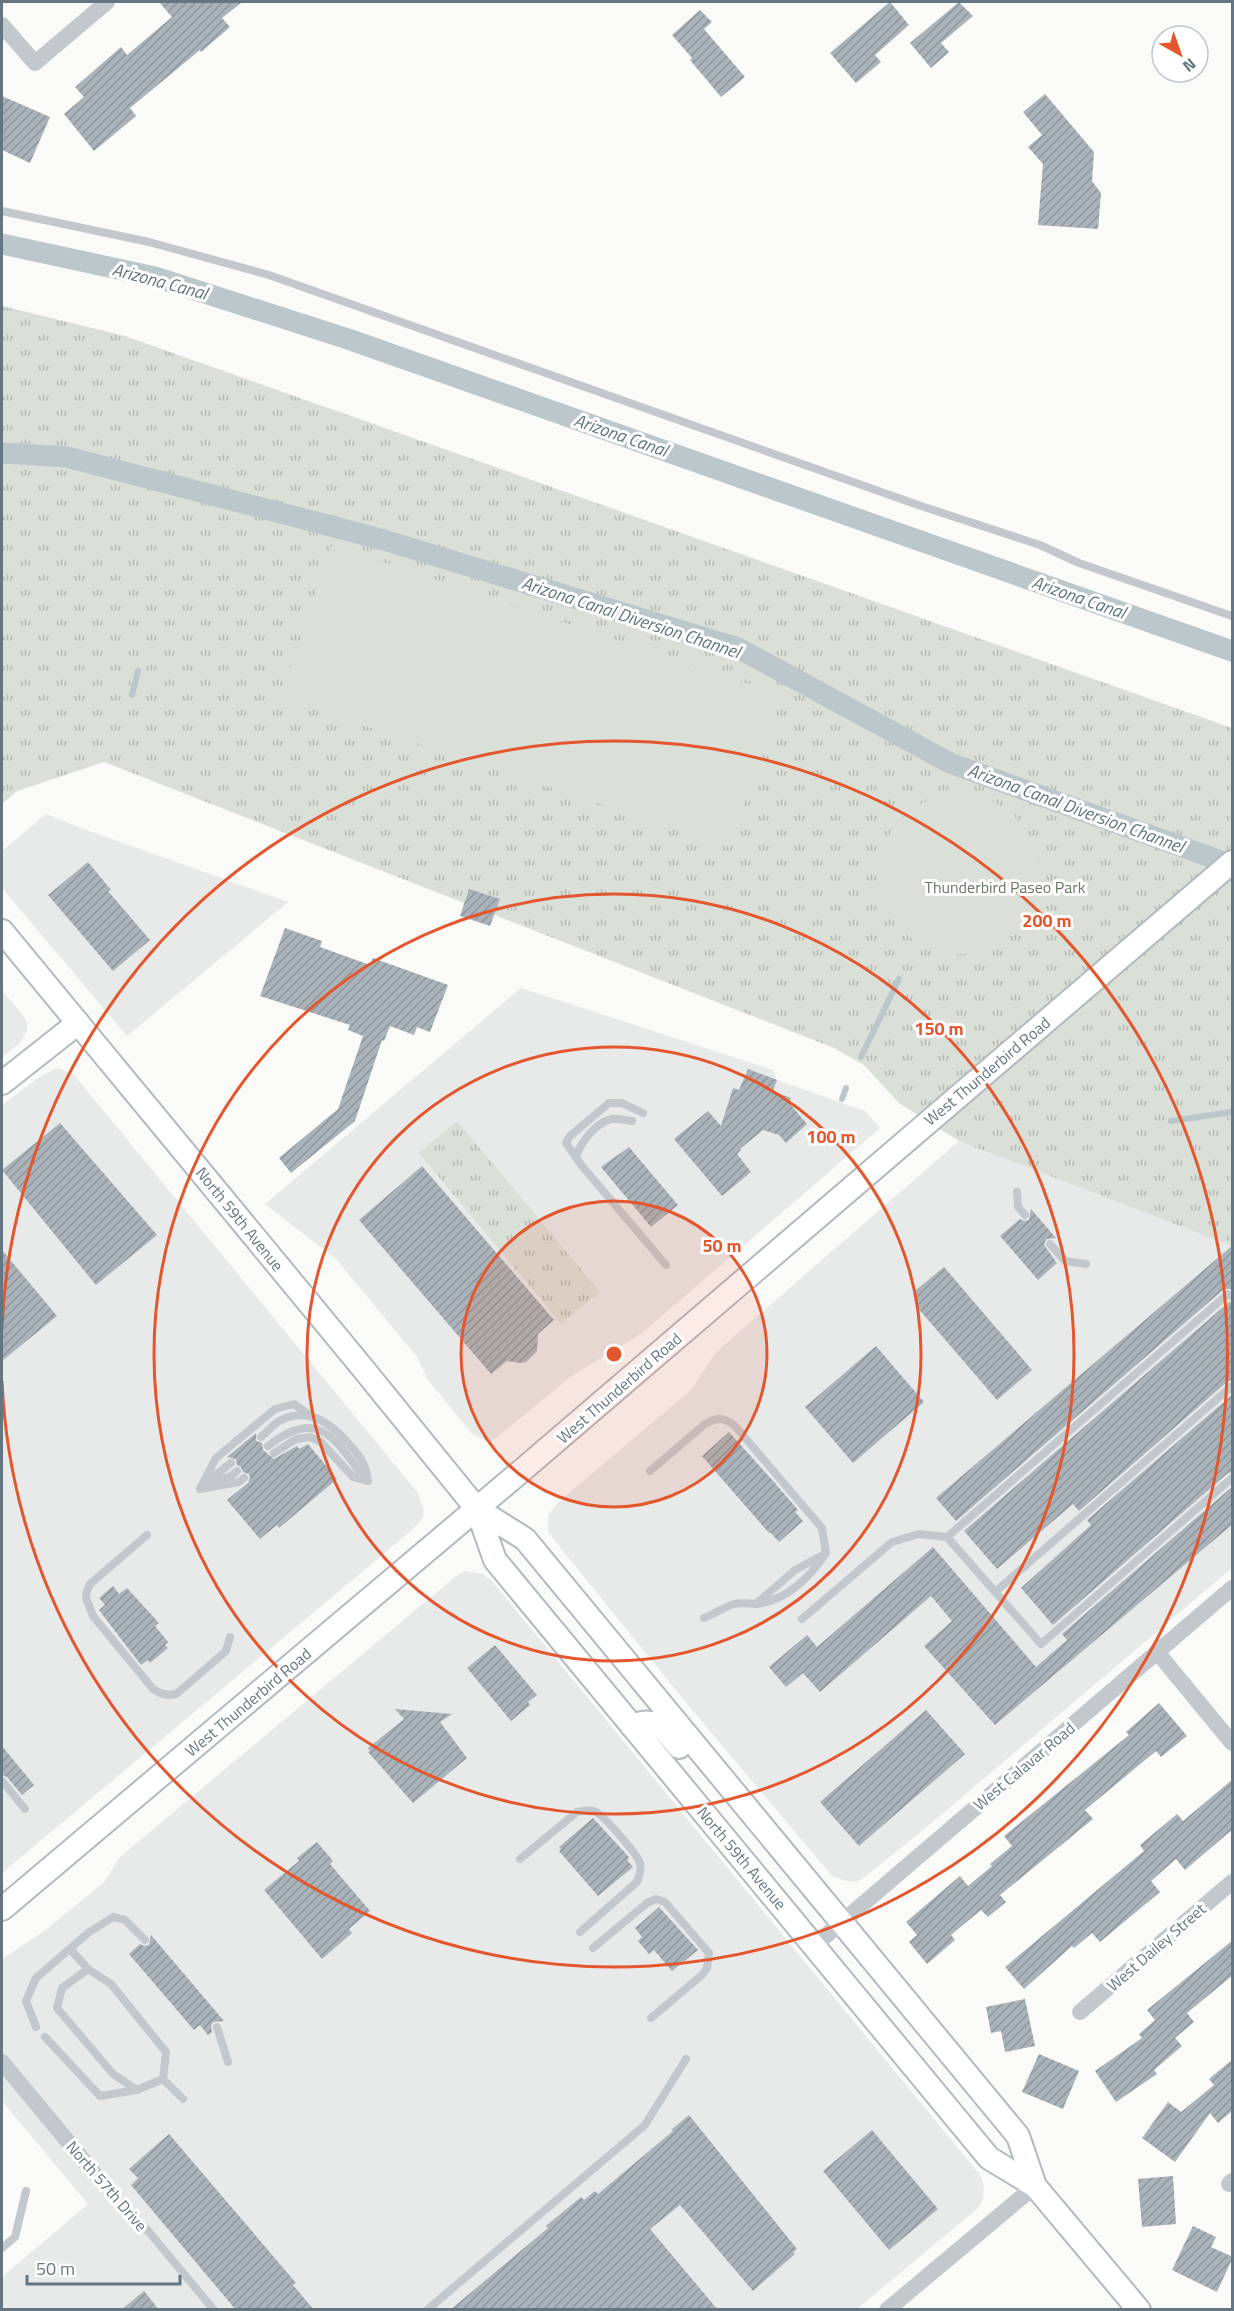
<svg xmlns="http://www.w3.org/2000/svg" width="1234" height="2311" font-family="'Titillium Web',sans-serif">
	<defs>
		<pattern id="grass-tufts" width="24" height="20" patternUnits="userSpaceOnUse" patternTransform="scale(1.5)"><rect width="24" height="20" fill="#dadfd7"/><path d="M3 7l-1-3M5 7V3M7 7l1-3M15 17l-1-3M17 17v-4M19 17l1-3" fill="none" stroke="#b4b9b4"/></pattern>
		<pattern id="building-hatch" width="6" height="6" patternUnits="userSpaceOnUse" patternTransform="scale(1.5)"><rect width="6" height="6" fill="#aab3b9"/><path d="M-1 1l2-2M0 6l6-6M5 7l2-2" fill="none" stroke="#8e969c"/></pattern>
	</defs>
	<rect width="100%" height="100%" fill="#fafaf8"/>
	<g fill="#e8e9e9">
		<path d="M46,814L81,828L288,902L127,1036L2,888V851Z"/>
		<path d="M521,988L773,1070L777,1080L865,1111L880,1128L641,1334L573,1375L495,1439L485,1440L473,1435L428,1380L418,1358L336,1259L265,1204Z"/>
		<path d="M2,990L22,1014L27,1023V1030L21,1042L2,1057Z"/>
		<path d="M58,1068L74,1075L418,1493L424,1510L423,1517L412,1530L2,1873V1105L42,1075Z"/>
		<path d="M959,1141L1232,1246V1568L928,1826L866,1876L857,1882L846,1881L832,1876L683,1699L555,1541L548,1531V1516L557,1503L691,1390L716,1352Z"/>
		<path d="M465,1571L483,1574L491,1580L980,2175L984,2186L983,2199L978,2208L857,2309L2,2310V2277L88,2204L2,2101V1959L47,1929L104,1882L120,1857L456,1576Z"/>
	</g>
	<g fill="url(#grass-tufts)">
		<path d="M2,306L125,336L1232,728V1246L959,1141L899,1103L864,1065L834,1048L104,762L17,791L2,804Z"/>
		<path d="M457,1121L600,1292L561,1324L419,1153Z"/>
	</g>
	<g fill="#dadfd7">
		<path d="M332,545L781,695L730,847L281,698Z"/>
		<circle cx="959" cy="874" r="80"/>
	</g>
	<g fill="none" stroke-linecap="round" stroke-linejoin="round">
		<g stroke="#bbc7cb" stroke-width="6">
			<path d="M132,695L138,671"/>
			<path d="M861,1057L899,979"/>
			<path d="M842,1099L846,1088"/>
			<path d="M1171,1121L1232,1112"/>
		</g>
		<g stroke="#bbc7cb" stroke-width="21">
			<path d="M2,244L155,277L348,339L1232,651"/>
			<path d="M2,453L67,457L384,540L738,648L950,763L1232,865"/>
		</g>
	</g>
	<g fill="url(#building-hatch)">
		<path d="M159,2H242L222,18L230,27L201,52L200,50L130,108L136,116L94,151L64,114L84,97L75,87L121,47L127,55L172,17Z"/>
		<path d="M890,2L909,25L875,55L881,62L856,83L830,53Z"/>
		<path d="M959,2L973,16L941,43L949,52L931,68L910,43Z"/>
		<path d="M700,10L712,22L704,29L745,77L721,97L690,60L692,58L672,35Z"/>
		<path d="M1045,94L1094,152L1092,181L1101,193L1098,229L1038,225L1043,164L1028,147L1042,135L1023,112Z"/>
		<path d="M2,96L50,117L30,163L2,150Z"/>
		<path d="M88,862L111,890L108,891L150,940L113,971L48,895Z"/>
		<path d="M469,889L500,899L490,926L460,916Z"/>
		<path d="M285,928L322,941L320,947L370,965L373,958L448,985L430,1032L417,1027L414,1035L390,1026L384,1041L382,1040L355,1121L291,1173L279,1158L338,1109L363,1036L348,1030L350,1025L260,996Z"/>
		<path d="M748,1069L777,1080L773,1091L791,1098L789,1103L807,1124L786,1143L779,1135L763,1130L740,1149L741,1150L737,1154L751,1172L722,1196L674,1139L708,1111L721,1126L733,1088L739,1090Z"/>
		<path d="M60,1123L157,1235L96,1285L2,1170Z"/>
		<path d="M629,1147L678,1205L651,1227L601,1167Z"/>
		<path d="M422,1166L554,1320L538,1334L537,1351L526,1362L521,1363L507,1361L491,1374L359,1220Z"/>
		<path d="M1031,1209L1056,1238L1046,1239L1044,1245L1057,1263L1038,1280L1000,1236L1020,1219L1024,1221L1029,1220Z"/>
		<path d="M1233,1245V1289H1224L956,1521L936,1498Z"/>
		<path d="M2,1250L57,1316L2,1361Z"/>
		<path d="M944,1267L1032,1370L997,1400L917,1307L916,1290Z"/>
		<path d="M1229,1302H1233V1380L1228,1381L1079,1511L1073,1504L997,1569L964,1531Z"/>
		<path d="M876,1346L924,1402L853,1463L805,1407Z"/>
		<path d="M1233,1394V1472L1228,1473L1053,1625L1021,1588L1091,1525L1087,1520Z"/>
		<path d="M729,1432L774,1482L798,1510L795,1512L803,1521L779,1542L770,1532L769,1533L702,1456Z"/>
		<path d="M256,1433V1441L262,1443L263,1450L274,1459L297,1446L299,1449L308,1444L337,1479L279,1528L277,1525L260,1539L227,1500L248,1483L250,1478L249,1474L243,1472L241,1467L237,1465L236,1459L227,1457Z"/>
		<path d="M1233,1486V1524L995,1725L924,1646L952,1621L931,1596L820,1692L803,1673L786,1687L769,1667L807,1635L817,1647L933,1547L1036,1667L1067,1640L1062,1634Z"/>
		<path d="M113,1586L119,1594L127,1588L159,1623L155,1626L168,1642L165,1645L168,1648L150,1663L148,1660L141,1665L99,1610L105,1605L99,1598Z"/>
		<path d="M495,1645L537,1695L528,1702L530,1705L511,1721L467,1668Z"/>
		<path d="M1159,1703L1187,1736L1161,1757L1156,1751L1085,1810L1093,1819L1000,1895L1006,1902L988,1917L981,1910L951,1935L955,1940L927,1964L909,1942L917,1935L906,1922L960,1876L968,1886L992,1866L990,1864L1012,1846L1004,1836L1129,1735L1126,1732Z"/>
		<path d="M395,1709L452,1714L440,1722L467,1758L413,1803L368,1752L370,1751L368,1748L404,1719Z"/>
		<path d="M926,1710L965,1754L859,1846L820,1802Z"/>
		<path d="M2,1746L34,1785L22,1795L7,1777L2,1775Z"/>
		<path d="M1233,1779V1829L1185,1870L1176,1859L1151,1881L1160,1892L1100,1942L1092,1933L1074,1948L1072,1946L1024,1989L1005,1967L1144,1851L1140,1845L1177,1814L1183,1821Z"/>
		<path d="M593,1818L628,1856L629,1858L627,1860L633,1867L598,1896L559,1851L561,1849L559,1847Z"/>
		<path d="M317,1842L333,1861L330,1864L370,1911L349,1929L352,1933L322,1959L264,1890L299,1861L297,1858Z"/>
		<path d="M659,1907L698,1950L672,1971L654,1950L649,1954L638,1941L642,1937L635,1928Z"/>
		<path d="M151,1935L224,2021L213,2022L211,2026L212,2032L208,2035L200,2025L194,2030L129,1954L140,1944L144,1946L149,1945Z"/>
		<path d="M1233,1940V1975L1187,2013L1194,2022L1175,2038L1182,2046L1154,2070L1157,2074L1116,2102L1095,2071L1142,2038L1139,2034L1155,2020L1147,2010Z"/>
		<path d="M1025,1999L1035,2046L1005,2052L1001,2031L991,2033L986,2007Z"/>
		<path d="M1039,2054L1079,2071L1063,2109L1022,2092Z"/>
		<path d="M1233,2059V2110L1218,2123L1210,2113L1175,2162L1142,2138L1168,2102L1181,2112L1214,2085L1209,2079Z"/>
		<path d="M689,2115L797,2249L793,2252L795,2254L753,2291L680,2205L650,2229L718,2310H450L548,2228L546,2226L581,2197L584,2200L595,2191L598,2194L673,2131L671,2130Z"/>
		<path d="M872,2130L938,2209L889,2250L823,2171Z"/>
		<path d="M169,2134L296,2283L293,2285L314,2310H236L131,2185L138,2178L129,2169Z"/>
		<path d="M1173,2176L1176,2224L1142,2227L1138,2179Z"/>
		<path d="M1193,2226L1216,2237L1211,2247L1233,2257L1217,2292L1172,2270Z"/>
		<path d="M144,2291L159,2310H121Z"/>
	</g>
	<g fill="none" stroke-linecap="round" stroke-linejoin="round">
		<defs>
			<g id="secondary">
				<path d="M2,931L361,1366L477,1509L525,1539L1018,2136L1035,2186"/>
				<path d="M2,1083L78,1023"/>
				<path d="M477,1509L495,1560L989,2158L1035,2186L1139,2310"/>
				<path d="M632,1726C658,1716 663,1729 679,1747"/>
				<path d="M2,1909L513,1478L1232,862"/>
			</g>
		</defs>
		<use href="#secondary" stroke="#b3babf" stroke-width="26"/>
		<g stroke="#c3c8cc" stroke-width="8">
			<path d="M2,211L149,242L269,275L921,506L1040,545L1079,563L1232,616"/>
			<path d="M643,1113L622,1103H609L569,1137L566,1143L582,1166L666,1265"/>
			<path d="M576,1157C580,1143 596,1122 612,1119C618,1118 626,1120 632,1121"/>
			<path d="M1017,1192L1018,1207L1025,1215"/>
			<path d="M1050,1244L1065,1261L1086,1264"/>
			<path d="M1232,1296L1228,1294L947,1537L1041,1644L1232,1478"/>
			<path d="M261,1437C267,1432 273,1425 279,1421C308,1406 331,1423 349,1444C361,1458 365,1462 368,1481"/>
			<path d="M268,1446C321,1405 335,1441 367,1481"/>
			<path d="M274,1453L296,1439L310,1437L321,1442L353,1477L367,1481"/>
			<path d="M650,1471L705,1424C718,1417 724,1417 735,1426L822,1528L826,1553C810,1577 787,1600 757,1604C749,1604 741,1602 734,1604C724,1607 714,1614 704,1618"/>
			<path d="M207,1482L231,1463"/>
			<path d="M214,1483L231,1476L237,1471"/>
			<path d="M200,1489L216,1458L275,1409L294,1404L310,1415"/>
			<path d="M200,1489L239,1482L244,1478"/>
			<path d="M147,1535L90,1584L87,1591L86,1598L93,1616L153,1689L160,1693L168,1695L176,1694L188,1684L226,1651L230,1637"/>
			<path d="M995,1592L1232,1386"/>
			<path d="M756,1604L795,1570L823,1555"/>
			<path d="M802,1619L892,1542L919,1534L947,1537"/>
			<path d="M2,1781L25,1809"/>
			<path d="M520,1859L577,1812C584,1811 590,1809 596,1812C604,1816 637,1854 640,1863C642,1870 639,1877 637,1882L580,1932"/>
			<path d="M593,1948L647,1903L656,1899L665,1902L709,1953L707,1968L702,1975L651,2018"/>
			<path d="M70,1949L88,1969"/>
			<path d="M36,2027L26,2001L36,1978L88,1933L113,1917L125,1920L145,1940"/>
			<path d="M217,2027L228,2062"/>
			<path d="M45,2037L100,2096L137,2090L163,2079L183,2099"/>
			<path d="M137,2090L113,2074L57,2008L62,1988L88,1969L111,1984L166,2052L163,2079"/>
			<path d="M94,2173L149,2232L214,2310"/>
			<path d="M2,2248L15,2237L26,2191"/>
			<path d="M427,2310L645,2125L686,2059"/>
		</g>
		<g stroke="#c3c8cc" stroke-width="16">
			<path d="M2,25L35,63L107,2"/>
			<path d="M1157,1652L1232,1743"/>
			<path d="M815,1945L1232,1588"/>
			<path d="M1080,2012L1232,1882"/>
			<path d="M2,2062L94,2173"/>
			<path d="M1229,2184L1232,2181"/>
			<path d="M887,2310L1035,2186"/>
		</g>
		<use href="#secondary" stroke="#fff" stroke-width="22"/>
	</g>
	<circle cx="614" cy="1354" r="153" fill="#e4572e" fill-opacity=".12"/>
	<g fill="none" stroke="#e4572e" stroke-width="3">
		<circle cx="614" cy="1354" r="153"/>
		<circle cx="614" cy="1354" r="307"/>
		<circle cx="614" cy="1354" r="460"/>
		<path d="M2 1327A613 613 0 1 1 2 1381"/>
	</g>
	<g text-anchor="middle" dominant-baseline="central" stroke-width="6" stroke-linejoin="round" paint-order="stroke">
		<g font-size="16" fill="#687a64" stroke="#fff">
			<text x="1005" y="887">Thunderbird Paseo Park</text>
		</g>
		<g font-size="16" fill="#657683" stroke="#fff">
			<text transform="translate(987 1071) rotate(-40)">West Thunderbird Road</text>
			<text transform="translate(240 1219) rotate(51)">North 59th Avenue</text>
			<text transform="translate(619 1388) rotate(-41)">West Thunderbird Road</text>
			<text transform="translate(248 1702) rotate(-40)">West Thunderbird Road</text>
			<text transform="translate(1024 1766) rotate(-40)">West Calavar Road</text>
			<text transform="translate(742 1858) rotate(50)">North 59th Avenue</text>
			<text transform="translate(1156 1947) rotate(-41)">West Dailey Street</text>
			<text transform="translate(107 2186) rotate(49)">North 57th Drive</text>
		</g>
		<g font-size="18" font-style="italic" fill="#60757c" stroke="#fff">
			<text transform="translate(160 281) rotate(15)">Arizona Canal</text>
			<text transform="translate(621 435) rotate(19)">Arizona Canal</text>
			<text transform="translate(1079 597) rotate(19)">Arizona Canal</text>
			<text transform="translate(631 617) rotate(18)">Arizona Canal Diversion Channel</text>
			<text transform="translate(1076 808) rotate(20)">Arizona Canal Diversion Channel</text>
		</g>
	</g>
	<circle cx="614" cy="1354" r="9" fill="#e4572e" stroke="#fff" stroke-width="3"/>
	<g font-size="18" text-anchor="middle" font-weight="bold" fill="#e4572e" stroke="#fff" stroke-width="6" stroke-linejoin="round" paint-order="stroke">
		<text x="1047" y="927">200 m</text>
		<text x="939" y="1035">150 m</text>
		<text x="831" y="1143">100 m</text>
		<text x="722" y="1252">50 m</text>
	</g>
	<rect width="1234" height="2311" fill="none" stroke="#657683" stroke-width="6"/>
	<g transform="translate(1180 54) rotate(140)"><circle r="28" fill="#ffffff" stroke="#c1c8cd" stroke-width="1.5"/>
	<path d="M0-4.5L10 22L0 15L-10 22Z" fill="#e4572e"/>
	<text y="-9" font-size="16" font-weight="bold" text-anchor="middle" fill="#657683">N</text>
	</g>
	<path d="M27 2275v9h153v-9" fill="none" stroke="#657683" stroke-width="3"/>
	<text x="36" y="2275" font-size="18" fill="#657683" stroke="#ffffff" stroke-width="4.5" paint-order="stroke">50 m</text>
</svg>
